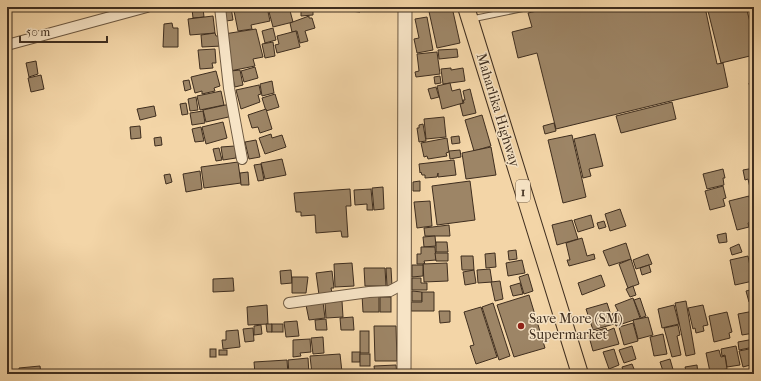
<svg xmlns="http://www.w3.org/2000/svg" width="761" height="381" font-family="'IM FELL French Canon',serif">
	<rect width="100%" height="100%" fill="#f3d5a7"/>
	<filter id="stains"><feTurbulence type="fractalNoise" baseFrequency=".005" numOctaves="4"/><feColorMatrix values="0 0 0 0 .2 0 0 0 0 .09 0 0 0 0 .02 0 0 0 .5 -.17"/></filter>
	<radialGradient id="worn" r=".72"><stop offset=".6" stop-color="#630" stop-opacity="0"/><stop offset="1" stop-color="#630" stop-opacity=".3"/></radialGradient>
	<g fill="#9d8566" stroke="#3f2e1f">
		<path d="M231,7L233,20L226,21L224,8Z"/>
		<path d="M254,7H267L270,21L251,25L252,29L238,31L234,11Z"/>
		<path d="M289,7L293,22L273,27L269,12Z"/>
		<path d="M301,7H313V15L301,16Z"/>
		<path d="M351,7H361L360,12L350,11Z"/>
		<path d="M428,7H452L460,43L437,48Z"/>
		<path d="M555,7H705L717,64L723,63L728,87L556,129L537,53L518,58L512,32L532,27L528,13Z"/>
		<path d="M707,7H746L754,37V55L721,63Z"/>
		<path d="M203,8L204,17L193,18L192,9Z"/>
		<path d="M213,16L215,33L190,35L188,19Z"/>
		<path d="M309,16V18H312L315,28L305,31L308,41L300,43L297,31L292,32L290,23Z"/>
		<path d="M427,17L433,50L417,53L414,39L419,38L415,19Z"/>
		<path d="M172,23L173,28H178V47H163L164,24Z"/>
		<path d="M273,28L276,40L265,43L262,31Z"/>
		<path d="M256,29L263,57L253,59L255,66L230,71L224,34Z"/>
		<path d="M296,31L300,47L277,53L275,45L279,44L277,36Z"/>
		<path d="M215,33L216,36H221L222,46L202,47L201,35Z"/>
		<path d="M273,42L275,56L265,58L262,44Z"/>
		<path d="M215,49L216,63H212L213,68L200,69L198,50Z"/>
		<path d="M457,49L458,57L439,59L438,50Z"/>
		<path d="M437,52L440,74L416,77L415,72L419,71L417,54Z"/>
		<path d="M36,61L38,74L29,77L26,63Z"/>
		<path d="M255,67L258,78L244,82L241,71Z"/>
		<path d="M451,68V70L463,68L465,81L443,84L441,69Z"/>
		<path d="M240,70L243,85L235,87L231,71Z"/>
		<path d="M216,71L220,86L214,88L215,91L202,94V91L195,93L191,77Z"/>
		<path d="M41,75L44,89L31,92L28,78Z"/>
		<path d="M440,76L441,83L435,84L434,77Z"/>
		<path d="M189,80L191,89L185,91L183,81Z"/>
		<path d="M272,81L274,93L262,96L260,84Z"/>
		<path d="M754,82V102L753,103L749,83Z"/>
		<path d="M450,83L452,91L460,89L463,103L442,109L437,86Z"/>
		<path d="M259,85L261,94L258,95L260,102L241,109L236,90Z"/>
		<path d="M436,87L439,97L431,99L428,89Z"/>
		<path d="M470,89L476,113L463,116L460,104L464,103L463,100H465L463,91Z"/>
		<path d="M221,91L224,105L200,110L197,96Z"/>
		<path d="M275,94L279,107L266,111L262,98Z"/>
		<path d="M196,97L198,110L190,111L188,99Z"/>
		<path d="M672,102L676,119L621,133L616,116Z"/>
		<path d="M186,103L188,114L182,115L180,104Z"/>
		<path d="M230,104L233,116L206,122L203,110Z"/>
		<path d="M154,106L156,116L140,120L137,109Z"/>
		<path d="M266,109L272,129L260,133L258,127L252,128L248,115Z"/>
		<path d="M203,111L205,123L192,125L190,113Z"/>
		<path d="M482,115L491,146L474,151L465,120Z"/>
		<path d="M444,117L446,137L426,139L424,119Z"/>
		<path d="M223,122L227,138L206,144L202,127Z"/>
		<path d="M554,123L556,131L545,134L543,126Z"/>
		<path d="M423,124L426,141L419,142L417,128H419V125Z"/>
		<path d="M140,126L141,138L131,139L130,127Z"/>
		<path d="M201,127L204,141L195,142L192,129Z"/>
		<path d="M271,134L272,138L282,135L286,147L265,154L259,138Z"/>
		<path d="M595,134L603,166L589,169L591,176L583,178L574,139Z"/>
		<path d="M572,135L586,197L563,203L548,140Z"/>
		<path d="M459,136L460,143L452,144L451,137Z"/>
		<path d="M161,137L162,145L155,146L154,138Z"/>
		<path d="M447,138L449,152L446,153L447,156L428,159L427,156L424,157L421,143Z"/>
		<path d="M256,140L260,157L249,159L245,142Z"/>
		<path d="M235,146L236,158L223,160L221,147Z"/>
		<path d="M491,147L496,175L466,179L462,153Z"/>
		<path d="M219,148L222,160L216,161L213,149Z"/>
		<path d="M460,150L461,157L450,159L449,151Z"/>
		<path d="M282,159L286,175L265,179L261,163Z"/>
		<path d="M454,160L456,175L438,177V173L437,177L425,178V175H422L421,172L420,173L419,164Z"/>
		<path d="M238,162L241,183L204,188L201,167Z"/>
		<path d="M261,164L264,180L258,181L254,165Z"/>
		<path d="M754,168V191L751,192L748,179L745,180L743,170Z"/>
		<path d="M723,169L725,178H723L724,185L707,189L703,174Z"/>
		<path d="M200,171L202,189L186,192L183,174Z"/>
		<path d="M248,172L249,185H241L240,173Z"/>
		<path d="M170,174L172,182L166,184L164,175Z"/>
		<path d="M420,181V191H413V182Z"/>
		<path d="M470,181L475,220L437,225L432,186Z"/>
		<path d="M723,186L726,198L723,199L725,206L710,210L705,191Z"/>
		<path d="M383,187L384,209L374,210L372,188Z"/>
		<path d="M350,189L351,206H346L348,237H342L341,231L316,233L315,215L301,216V212H296L294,193Z"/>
		<path d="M371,189L373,210H367V204L355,205L354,190Z"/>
		<path d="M749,196L754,221L748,223L749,227L737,230L729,201Z"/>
		<path d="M430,201L432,226L417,228L414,202Z"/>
		<path d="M620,209L626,226L610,231L605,214Z"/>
		<path d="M591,215L594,227L578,232L574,220Z"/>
		<path d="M572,220L578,239L557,245L552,225Z"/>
		<path d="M604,221L606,227L599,229L597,223Z"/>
		<path d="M449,225L450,236H425L424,228Z"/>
		<path d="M726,233L727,242L719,243L717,235Z"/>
		<path d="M435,236L436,246L424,247L423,237Z"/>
		<path d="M582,238L587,256L594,254L595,259L569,266L567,260H570L566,243Z"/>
		<path d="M436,242H447L448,252H436Z"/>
		<path d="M626,243L631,259L609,266L603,251Z"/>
		<path d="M739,244L742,252L732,255L730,248Z"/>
		<path d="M421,247H435L436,260L424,261L425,264H417V254H421Z"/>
		<path d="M516,250L517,259L509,260L508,251Z"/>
		<path d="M435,253H448V261H436Z"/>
		<path d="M495,253L496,267L486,268L485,254Z"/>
		<path d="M648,254L652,264L636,269L633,260Z"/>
		<path d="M461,256H473L474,270H462Z"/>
		<path d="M748,256L753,281L735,285L730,260Z"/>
		<path d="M631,259L639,284L628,288L619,264Z"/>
		<path d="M522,260L525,273L508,276L506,263Z"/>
		<path d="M352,263L354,286L335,287L334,264Z"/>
		<path d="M447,263L448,281L424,282L423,264Z"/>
		<path d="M412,265H423V276L412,277Z"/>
		<path d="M649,265L651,272L642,275L640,268Z"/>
		<path d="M364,268H385L386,286H365Z"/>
		<path d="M386,268H391L392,286H387Z"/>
		<path d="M490,269L492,282L478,283L477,270Z"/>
		<path d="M291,270L292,283L281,284L280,271Z"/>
		<path d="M474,270L476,283L465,285L463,272Z"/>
		<path d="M332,271L334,288H331L332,293L319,295L316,273Z"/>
		<path d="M528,274L533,291L524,294L519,277Z"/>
		<path d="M601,275L605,286L582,295L578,283Z"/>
		<path d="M292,277H308L306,293H292Z"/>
		<path d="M233,278L234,291L213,292V279Z"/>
		<path d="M412,278H421V283H427V290H412Z"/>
		<path d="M500,281L503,299L495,301L491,282Z"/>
		<path d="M520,283L523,294L513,296L510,286Z"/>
		<path d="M633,286L636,295L630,297L626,289Z"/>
		<path d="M754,289V301L749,302L746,291Z"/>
		<path d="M412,291L422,292V301H412Z"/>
		<path d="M422,292H434V311H411V302H422Z"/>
		<path d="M362,295H379V312H363Z"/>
		<path d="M529,295L545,348L514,357L497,305Z"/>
		<rect x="380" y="297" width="11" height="15"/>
		<path d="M633,298L640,318L616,326L612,314L618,311L615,305Z"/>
		<path d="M640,298L646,316L641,318L634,300Z"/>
		<path d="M342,301L343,317L326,318L325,303Z"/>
		<path d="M686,301L695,354L686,356L675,303Z"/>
		<path d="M323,302L325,318L309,320L306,305Z"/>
		<path d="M493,303L510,356L499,360L482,307Z"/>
		<path d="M607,303L614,324L593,330L586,309Z"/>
		<path d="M267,305L268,324L248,325L247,307Z"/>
		<path d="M674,305L679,324L662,328L658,309Z"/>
		<path d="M703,305L708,325L703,326L704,331L696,333L695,328L693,329L688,308Z"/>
		<path d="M481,307L497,357L476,364L470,346L474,345L464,312Z"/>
		<path d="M439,311H450V322L440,323Z"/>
		<path d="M754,311V333L742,335L738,314Z"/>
		<path d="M727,312L732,332L729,333L730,338L714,342L709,316Z"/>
		<path d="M353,317L354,330H341L340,318Z"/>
		<path d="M648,317L653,335L638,339L633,320Z"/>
		<path d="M326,319L327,330H316L315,320Z"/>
		<path d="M297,321L299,336L286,337L284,322Z"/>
		<path d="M633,323L638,341L624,345L619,327Z"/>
		<path d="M266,324H272V332H267Z"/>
		<rect x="272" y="324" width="11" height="8"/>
		<path d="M261,325L262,334L254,335V326Z"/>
		<path d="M678,325L680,335L677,336L681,355L672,357L664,328Z"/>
		<path d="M374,326H396L397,361H375Z"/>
		<path d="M253,328L254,341L245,342L243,329Z"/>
		<path d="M606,328L607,331L614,328L619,344L593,351L588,333Z"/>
		<path d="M238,330L240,347L223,349L222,340H226V331Z"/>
		<rect x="360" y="331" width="9" height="22"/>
		<path d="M663,334L667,354L654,356L650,337Z"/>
		<path d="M323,337L324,353L313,354L311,338Z"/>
		<path d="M310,339L311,352L300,353L301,356L293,357V340Z"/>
		<path d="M754,339V347L739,350L738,342Z"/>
		<path d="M632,346L636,359L624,363L619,350Z"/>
		<path d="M736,346L740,365L727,367L725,355L722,356L721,349Z"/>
		<path d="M754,348V364L743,367L739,351Z"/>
		<rect x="210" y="349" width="6" height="8"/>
		<path d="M614,349L619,365L609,369L603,352Z"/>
		<rect x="219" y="350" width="8" height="5"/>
		<path d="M719,350L721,357L725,356L727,369L710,372L706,353Z"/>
		<rect x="352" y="352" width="8" height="10"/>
		<path d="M340,354L342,372L312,374L310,356Z"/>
		<rect x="360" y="354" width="10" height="12"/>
		<path d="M308,358L309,374H289L288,360Z"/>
		<path d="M670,359L674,373L664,374L660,362Z"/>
		<path d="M287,360L288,374H255L254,362Z"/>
		<path d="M632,364L636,374H624L622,367Z"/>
		<path d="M396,365L397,374H375L374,366Z"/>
		<path d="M697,365L698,374H687L685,367Z"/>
		<path d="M40,366L41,374H19V368Z"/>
	</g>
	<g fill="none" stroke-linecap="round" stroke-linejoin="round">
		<defs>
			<path id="service" d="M472,19L530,7"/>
			<g id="minor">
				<path d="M220,7L229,88L242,159"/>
				<path d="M7,45L147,7"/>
				<path d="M289,303L369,292L390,291L403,284"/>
			</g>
			<path id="tertiary" d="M404,374L405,7"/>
			<path id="primary" d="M466,7L580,374"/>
		</defs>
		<use href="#service" stroke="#6c5841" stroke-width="7"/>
		<use href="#minor" stroke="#6c5841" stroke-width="12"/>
		<use href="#tertiary" stroke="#6c5841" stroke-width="15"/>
		<use href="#primary" stroke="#3f2e1f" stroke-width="18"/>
		<use href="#service" stroke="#f7e4c6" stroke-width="5"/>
		<use href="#minor" stroke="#f7e4c6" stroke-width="10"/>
		<use href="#tertiary" stroke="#f7e4c6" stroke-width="13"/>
		<use href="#primary" stroke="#f3d5a7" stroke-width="16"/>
	</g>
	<circle fill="#8f2418" stroke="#f7e4c6" stroke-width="1.5" cx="521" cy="326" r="4"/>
	<g text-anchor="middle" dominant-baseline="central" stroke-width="3" stroke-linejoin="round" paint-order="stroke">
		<rect fill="#f7e4c6" stroke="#766551" stroke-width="1" x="516" y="180" width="14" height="22" rx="3"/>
		<g font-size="13" font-weight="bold" fill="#3f2e1f">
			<text x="523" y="191">1</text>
		</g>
		<g font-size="14" fill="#3f2e1f" stroke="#f7e4c6">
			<text transform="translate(498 110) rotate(73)">Maharlika Highway</text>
		</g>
		<g font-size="14" fill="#3f2e1f" stroke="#f7e4c6" text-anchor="start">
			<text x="529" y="318">Save More (SM)<tspan x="529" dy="16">Supermarket</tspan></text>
		</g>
	</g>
	<rect width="761" height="381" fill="none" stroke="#f3d5a7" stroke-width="24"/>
	<rect x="8" y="8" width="745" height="365" fill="none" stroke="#3f2e1f" stroke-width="2"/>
	<rect x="12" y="12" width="737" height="357" fill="none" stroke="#3f2e1f"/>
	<path d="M20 36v6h87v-6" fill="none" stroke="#3f2e1f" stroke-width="2"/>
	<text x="26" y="36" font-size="12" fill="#3f2e1f" stroke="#f7e4c6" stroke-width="3" paint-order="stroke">50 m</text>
	<rect width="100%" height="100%" filter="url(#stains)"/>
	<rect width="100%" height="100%" fill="url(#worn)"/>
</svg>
